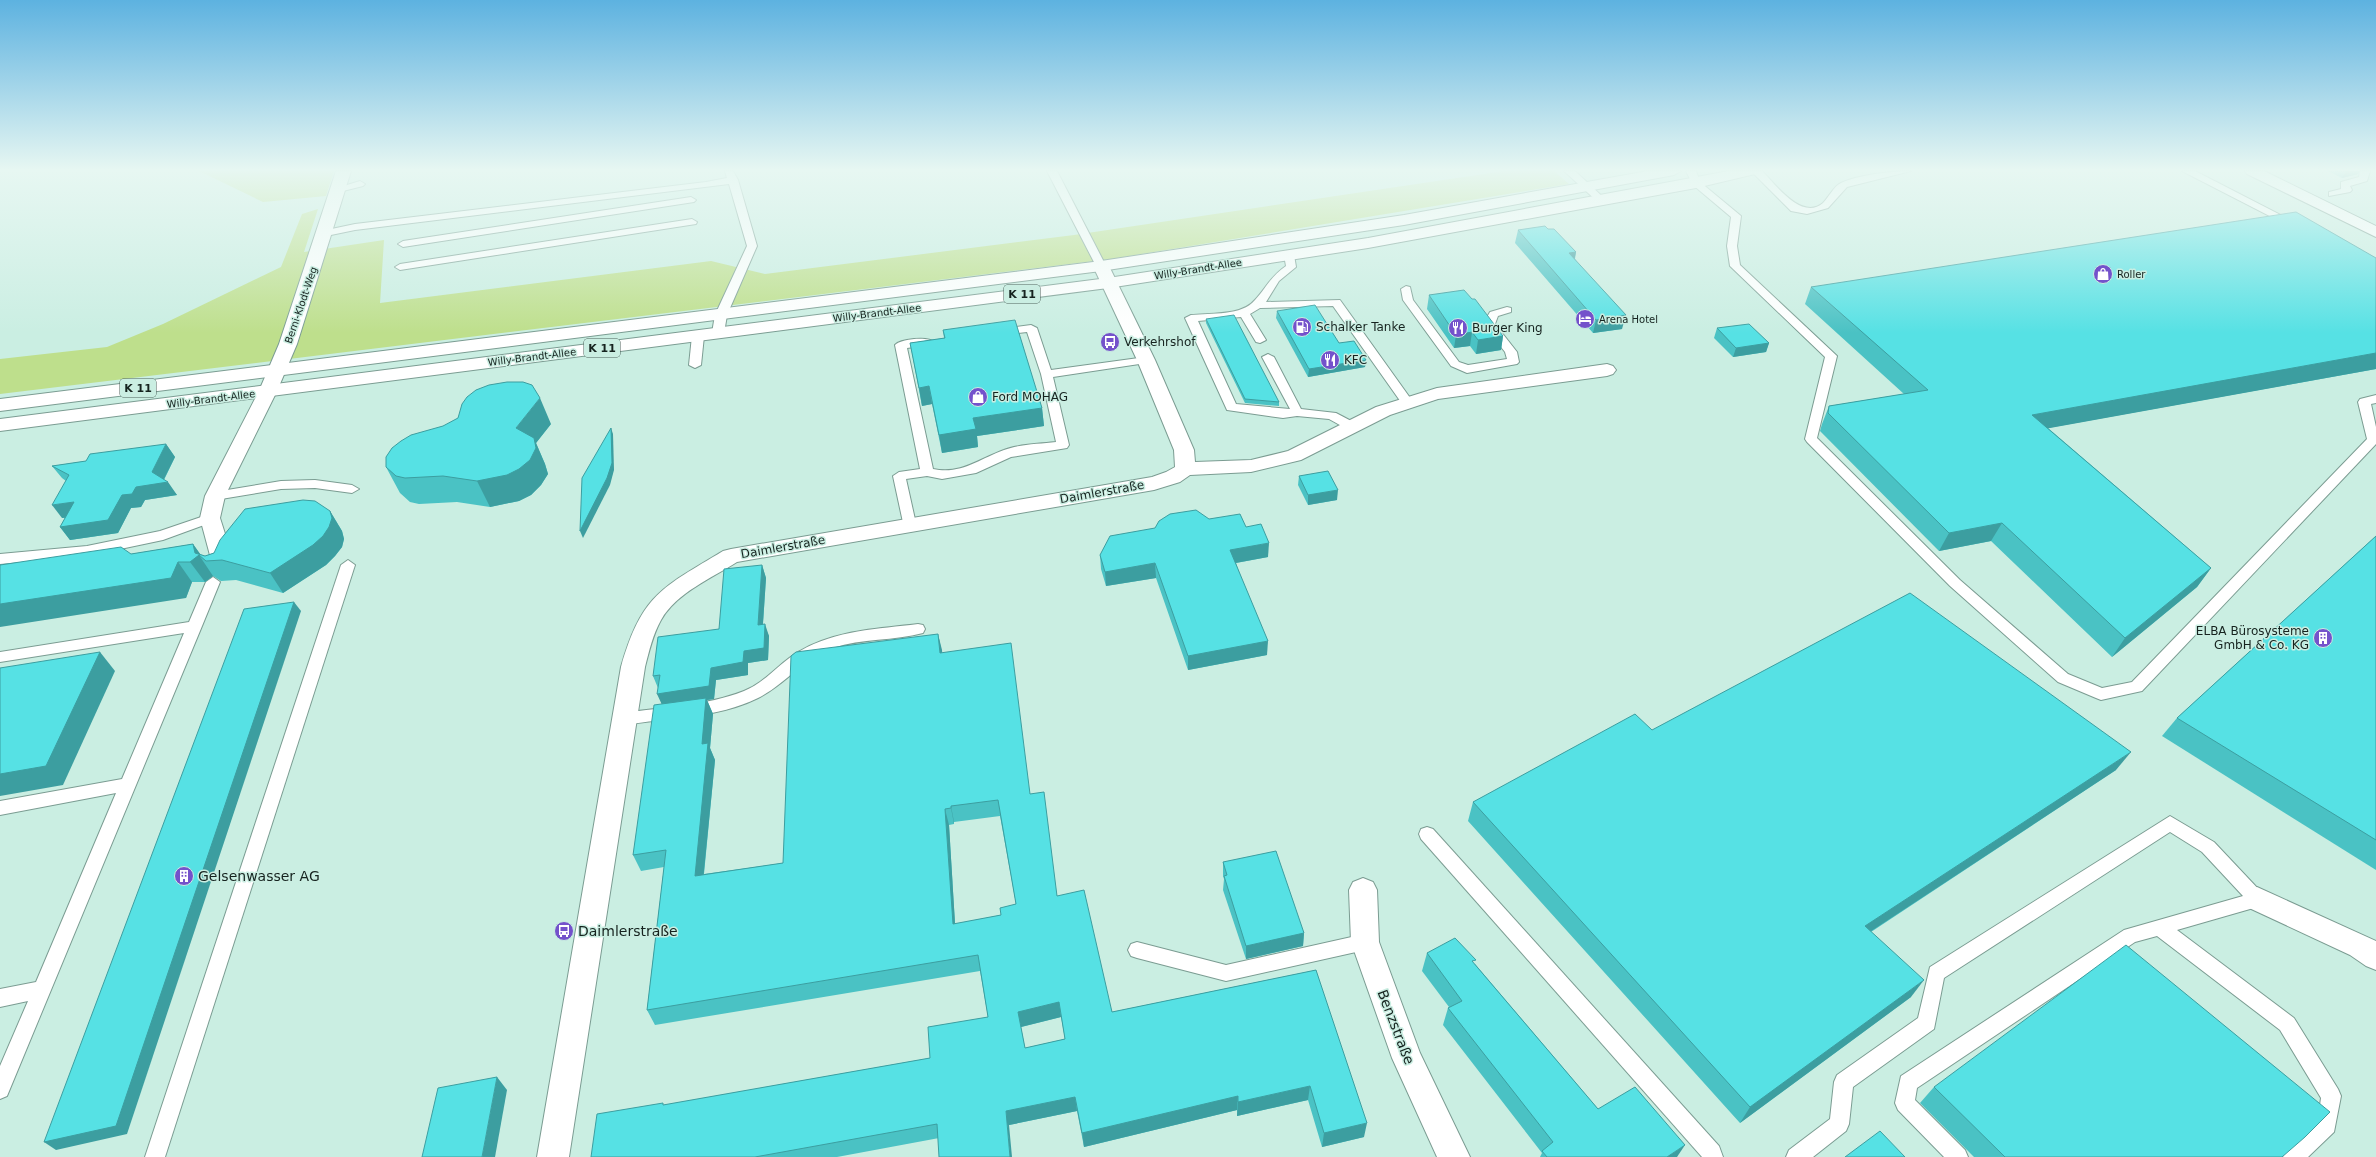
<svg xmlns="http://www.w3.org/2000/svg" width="2376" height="1157" font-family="'DejaVu Sans',sans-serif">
	<rect width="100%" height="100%" fill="#caeee2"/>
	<g fill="#bedf8c">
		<path d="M199,171H334L326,196L263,202Z"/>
		<path d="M1504,171H1554L1569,184L1111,259L0,394V359L107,347L163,324L281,267L302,214L318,209L304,252L384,240L380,303L711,261L765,274L1074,235Z"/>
	</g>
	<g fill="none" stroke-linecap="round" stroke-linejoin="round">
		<defs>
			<g id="lane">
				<path d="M725,171H733L738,180L757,246L727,315L724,333L718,336L712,333L715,315L747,246L729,184L355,230L326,236L321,233L322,231L355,224L706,182L727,178Z"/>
				<path d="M1047,171H1057L1106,266L1105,268H1097L1096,266Z"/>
				<path d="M1564,171H1575L1605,199V203H1599Z"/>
				<path d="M1686,171H1696L1700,182L1741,216L1737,246L1740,265L1837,356L1817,438L1960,580L2068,674L2102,688L2132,682L2367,439L2358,402L2360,399L2376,395V403L2371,404L2376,427V444L2142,691L2101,700L2096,698L2058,682L1950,586L1807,442L1805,439L1825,357L1730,266L1727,246L1731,217L1693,185Z"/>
				<path d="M1751,171H1762C1776,185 1802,221 1823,203C1829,197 1834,186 1841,183C1857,175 1893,171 1911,171L1847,187L1828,208L1807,214L1791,211Z"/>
				<path d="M2182,171H2195L2298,224L2297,226H2289Z"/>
				<path d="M2360,171H2370L2367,181L2350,186L2352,190L2350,192L2329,196V192L2341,189V182L2359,177Z"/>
				<path d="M360,181L365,184L363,186L339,192L334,189Z"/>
				<path d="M691,197L696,200L694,202L403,247L398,244L403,241Z"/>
				<path d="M692,219L697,222L696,224L400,270L395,267L400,264Z"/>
				<path d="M1289,252L1294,255L1296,267L1279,281L1266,302L1340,300L1413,402L1411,405H1403L1333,306L1260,308L1250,314L1266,340L1260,343L1256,342L1241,317L1198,321L1236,404L1290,409L1262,357L1268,354L1274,357L1301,409L1336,413L1355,423L1357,426L1355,429H1347L1329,419L1297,416L1283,418L1227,410L1185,318L1191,315C1211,313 1242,316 1255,300C1267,287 1270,277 1286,266L1284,255Z"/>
				<path d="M1406,286L1410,287L1413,300L1459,362L1468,365L1507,359L1505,352L1483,324L1490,312L1507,307L1511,308V312L1498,316L1495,324L1517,352L1519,362L1517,364L1467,373L1451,366L1403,300L1401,289Z"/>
				<path d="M1031,325L1037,328L1051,370L1146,357L1152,360L1146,363L1053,377L1069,445L1067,448L1011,457L976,473L942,479L927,476L906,479L916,524L914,527H904L893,476L899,472L920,469L895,345C900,339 928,336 934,342L928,345L907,348L933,469C961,475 979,459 1004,450C1019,444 1040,444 1056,442L1041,374L1027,332L1001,335L995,332L1001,329Z"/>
				<path d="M698,333L704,336L701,365L695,368L689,365L692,336Z"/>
				<path d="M315,480L352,485L359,489L352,493L315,488L281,489L215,500L208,496L215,492L281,481Z"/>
				<path d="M210,514L215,515L217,518L215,521L163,540L87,556L0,564V554L87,546L160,531Z"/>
				<path d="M348,560L355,565L165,1157H145L341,565Z"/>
				<path d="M213,577L220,582L202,626L7,1096L0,1099V1066L28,1001L0,1007V989L36,982L116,793L0,815V801L122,779L184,633L0,662V652L189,622L206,582Z"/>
				<path d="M918,624L923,625L925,629L923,633C894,641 862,638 833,648C802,659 786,684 758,698C718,718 667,718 624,725L619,723L616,719L619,715L624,713C663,707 706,706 744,691C765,683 780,662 800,651C836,630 878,629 918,624Z"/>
				<path d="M2170,816L2214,842L2263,894L2266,899L2263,904L2257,907L2177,930L2294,1018L2338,1089L2341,1096L2334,1132L2308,1157H2283L2286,1150L2318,1120L2321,1098L2280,1030L2157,936L2135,942L1917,1088L1915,1100L1965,1150L1968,1157H1944L1898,1110L1895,1103L1901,1076L2124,930L2243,896L2202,852L2170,832L1944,978L1934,1029L1853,1087L1849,1124L1846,1131L1813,1157H1786L1789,1150L1830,1119L1834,1082L1837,1075L1918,1018L1930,967Z"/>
				<path d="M1427,827L1433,829L1719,1146L1723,1157H1702L1421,839L1419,834L1421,829Z"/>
				<path d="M1365,934L1371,936L1374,942L1371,948L1365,950L1226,981L1137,958L1131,956L1128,950L1131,944L1137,942L1226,965Z"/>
			</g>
			<g id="street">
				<path d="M336,171H351L297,344L277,391L225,496L220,518L233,559L227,572L219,575L211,572L208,567L211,559L200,518L205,496L259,391L279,344Z"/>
				<path d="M1101,261L1107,262L1109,266L1155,360L1194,450L1195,462L1251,460L1288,451L1376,407L1437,388L1607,364L1613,366L1616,370L1613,374L1607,376L1438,399L1390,415L1301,460L1251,472L1190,475L1180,482L1154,490L737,562C712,578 676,593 661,620C653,634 649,651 645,667L569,1157H537L621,667C642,594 662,588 723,551L731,549L1152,477L1166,472L1175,467L1174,450L1137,360L1093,266L1095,262Z"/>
				<path d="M1363,878L1373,882L1377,890L1379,942L1420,1053L1470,1157H1437L1392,1058L1351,942L1349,890L1353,882Z"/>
				<path d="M2257,887L2376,941V970L2366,966L2350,955L2247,907L2243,899L2247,891Z"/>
			</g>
			<path id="secondary" d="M2245,171H2264L2376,226V237L2247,174Z"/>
			<g id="primary">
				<path d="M1648,171H1681L1674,175L1404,225L1101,271L0,411V399L1101,261L1404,215Z"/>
				<path d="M1729,171H1757L1755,174L1696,188L1368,248L1108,288L0,431V419L1108,278L1368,238Z"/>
			</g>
		</defs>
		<use href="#lane" stroke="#7b9c92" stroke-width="2"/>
		<use href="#street" stroke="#7b9c92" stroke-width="2"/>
		<use href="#secondary" stroke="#7b9c92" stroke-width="2"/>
		<use href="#primary" stroke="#7b9c92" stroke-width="2"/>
		<use href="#lane" fill="#fff" fill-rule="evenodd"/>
		<use href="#street" fill="#fff" fill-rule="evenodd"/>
		<use href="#secondary" fill="#fff" fill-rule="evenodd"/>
		<use href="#primary" fill="#fff" fill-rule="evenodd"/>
	</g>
	<g fill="#4ac2c4" fill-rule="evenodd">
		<path d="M2328,171H2360L2358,174L2342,178Z"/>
		<path d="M1518,230L1576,252L1575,259L1622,329L1593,333L1515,243Z"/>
		<path d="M2376,258V369L2048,428L2211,568L2197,587L2112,657L1991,541L1939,551L1820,431L1822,424L1829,406L1904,394L1805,304L1811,287Z"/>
		<path d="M1429,295L1503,336L1501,350L1476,354L1470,346L1454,348L1427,309Z"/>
		<path d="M1277,311L1339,343L1366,360L1365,367L1308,377L1276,318Z"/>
		<path d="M1206,319L1279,402V406L1245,403L1206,323Z"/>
		<path d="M1717,328L1769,343L1766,352L1733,357L1714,338Z"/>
		<path d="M943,330L1042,408L1044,426L977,436L978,447L942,453L932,404L922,406L910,343L944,338Z"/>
		<path d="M551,424L536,443L545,464L548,474L541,485L531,495L519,501L490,507L457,502L419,504L410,502L400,493L386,467Z"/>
		<path d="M166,444L175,457L164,480L177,495L145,500L141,507L131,508L118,533L70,540L60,527L65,518H62L66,481L62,478L52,466L86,461Z"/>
		<path d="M1299,476L1337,500L1308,505L1298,485Z"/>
		<path d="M330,511L342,531L344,539L342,547L335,556L326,565L283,593L236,580L221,581L213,576L205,582H192L186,598L131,554L193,544L200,554L205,556Z"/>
		<path d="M1246,527L1268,557L1236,563L1267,655L1188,670L1156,578L1106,586L1101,569L1100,555Z"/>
		<path d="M2376,536V870L2162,736L2177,718Z"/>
		<path d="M762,565L766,578L763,624L769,636L768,660L748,663V675L716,680L714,699L707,700L713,714L710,748L715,760L704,874L783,863L938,634L942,653L1030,794L1057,896L1112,1012L1316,970L1364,1137L1322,1147L1308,1100L1237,1116V1110L1084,1147L1077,1111L1009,1125L837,1157H591L665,1105L930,1058L988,1017L980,971L655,1025L647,1010L664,867L641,871L633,855L662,704L658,688L653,676L719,629ZM1000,816L1016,904L1001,915L955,924L949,825L954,824V822ZM1061,1017L1065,1039L1025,1048L1021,1027Z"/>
		<path d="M1652,730L2116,770L1871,932L1911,997L1740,1123L1468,821L1473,802Z"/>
		<path d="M1223,862L1304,933L1303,946L1246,959L1223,890L1224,879L1223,876Z"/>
		<path d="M1427,953L1475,964L1598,1109L1677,1157H1540L1542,1153L1443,1025L1448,1008L1449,1007L1422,971Z"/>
		<path d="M1934,1087L2282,1157H1974L1920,1103Z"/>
	</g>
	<g fill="#3c9ea0">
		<path d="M2346,171H2360L2358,174L2342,178Z"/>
		<path d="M1576,252L1573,266L1569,253Z"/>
		<path d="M1626,315L1622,329L1593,333L1596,320Z"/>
		<path d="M1472,332L1470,346L1454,348L1456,335Z"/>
		<path d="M1503,336L1501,350L1476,354L1478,340Z"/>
		<path d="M1769,343L1766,352L1733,357L1736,348Z"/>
		<path d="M2376,353V369L2022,433L2032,415Z"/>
		<path d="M1366,360L1365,367L1308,377L1309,369Z"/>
		<path d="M929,386L932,404L922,406L919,388Z"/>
		<path d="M540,398L551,424L536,443L545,464L548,474L541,485L531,495L519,501L490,507L477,481L516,428Z"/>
		<path d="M1042,408L1044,426L977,436L978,447L942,453L939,435L973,418Z"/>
		<path d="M611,428L613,434L614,470L610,485L583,538L580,531Z"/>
		<path d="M166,444L175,457L162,483L168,482L177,495L145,500L141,507L131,508L118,533L70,540L60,527L122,495L136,487L152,472Z"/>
		<path d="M1338,490L1337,500L1308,505V495Z"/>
		<path d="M74,502L83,515L62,518L52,505Z"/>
		<path d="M330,511L342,531L344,539L342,547L335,556L326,565L283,593L270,573Z"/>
		<path d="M2002,523L1991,541L1939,551L1949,533Z"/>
		<path d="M1269,543L1268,557L1230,564V550Z"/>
		<path d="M193,544L203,558L199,555L213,576L205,582L190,562L195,553Z"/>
		<path d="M178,562L192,582L186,598L0,627V604Z"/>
		<path d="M1155,563L1156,578L1106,586L1105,572Z"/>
		<path d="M762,565L766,578L762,637L758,625Z"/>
		<path d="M2211,568L2197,587L2112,657L2125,638Z"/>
		<path d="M294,602L301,611L127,1134L56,1150L44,1142Z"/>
		<path d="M765,624L769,636L768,660L748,663V675L716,680L714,699L707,700L713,714L710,748L715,760L702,891L695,876L663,707L657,694L744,651Z"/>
		<path d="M938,634L942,650L943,669L940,653Z"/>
		<path d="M1268,641L1267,655L1188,670V656Z"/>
		<path d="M100,652L115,671L63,785L0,796V774Z"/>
		<path d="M2131,752L2116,770L1853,943L1865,926Z"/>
		<path d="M951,806L954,822V824L951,808Z"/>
		<path d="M945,809L949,825L956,940L953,924Z"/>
		<path d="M1304,933L1303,946L1246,959V946Z"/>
		<path d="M1924,980L1911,997L1740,1123L1750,1107Z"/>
		<path d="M1059,1002L1061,1017L1021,1027L1018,1012Z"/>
		<path d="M497,1077L507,1090L495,1157H482Z"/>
		<path d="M1310,1086L1308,1100L1237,1116L1238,1102Z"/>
		<path d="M1238,1096L1237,1110L1084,1147L1082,1133Z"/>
		<path d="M1075,1097L1077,1111L1009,1125L1012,1157H1010L1006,1111Z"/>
		<path d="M1367,1123L1364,1137L1322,1147L1324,1133Z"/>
		<path d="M1685,1145L1677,1157H1667Z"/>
	</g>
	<g fill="#56e1e4" stroke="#3c9ea0" fill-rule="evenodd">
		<path d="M2296,212L2376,258V353L2032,415L2211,568L2125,638L2002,523L1949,533L1828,413L1829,406L1928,390L1811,287Z"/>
		<path d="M1545,226L1548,229H1554L1576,252L1569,253L1626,315L1596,320L1518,230Z"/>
		<path d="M1464,290L1472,299H1475L1503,336L1478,340L1472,332L1456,335L1429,295Z"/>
		<path d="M1315,305L1339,343L1354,341L1366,360L1309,369L1277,311Z"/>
		<path d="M1234,315L1279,402L1245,399L1206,319Z"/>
		<path d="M1015,320L1042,408L973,418L976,429L939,435L929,386L919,388L910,343L945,338L943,330Z"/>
		<path d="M1749,324L1769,343L1736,348L1717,328Z"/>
		<path d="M507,382H523L532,385L540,398L516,428L534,438L536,448L530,460L519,469L507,475L477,481L443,476L405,478L396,476L386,467V457L392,448L401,441L411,435L443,426L458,418L462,404L467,397L476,390L489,385Z"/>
		<path d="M611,428L612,463L607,478L580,531L582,478Z"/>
		<path d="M166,444L152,472L168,482L136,487L132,494L122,495L108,520L60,527L74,502L52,505L69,475L52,466L86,461L90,454Z"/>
		<path d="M1328,471L1338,490L1308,495L1299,476Z"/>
		<path d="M303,500L315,501L330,511L332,518L329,527L323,536L313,545L270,573L222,560L206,561L199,555L190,562H178L171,578L0,604V565L121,547L131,554L193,544L195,553L205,556L214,553L220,540L245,509Z"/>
		<path d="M1196,510L1209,519L1240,514L1246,527L1261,524L1269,543L1230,550L1268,641L1188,656L1155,563L1105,572L1100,555L1110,536L1155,528L1159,521L1170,514Z"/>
		<path d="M2376,536V840L2177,718Z"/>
		<path d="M762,565L758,625L765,624L764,648L744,651L743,662L711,668L709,686L657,694L660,675L653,676L658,637L719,629L724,569Z"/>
		<path d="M1910,593L2131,752L1865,926L1924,980L1750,1107L1473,802L1635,714L1652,730Z"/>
		<path d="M294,602L116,1126L44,1142L244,609Z"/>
		<path d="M938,634L940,653L1011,643L1030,794L1044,792L1057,896L1084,890L1112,1012L1316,970L1367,1123L1324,1133L1310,1086L1238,1102V1096L1082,1133L1075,1097L1006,1111L1010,1157H939L937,1124L755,1157H591L597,1114L663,1103V1105L930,1058L928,1027L988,1017L978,955L647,1010L666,850L633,855L654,705L706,698L702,744L708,743L695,876L783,863L791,656L796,652ZM998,800L1016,904L1000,908L1001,915L953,924L945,809L951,808V806ZM1059,1002L1065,1039L1025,1048L1018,1012Z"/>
		<path d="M100,652L46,766L0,774V668Z"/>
		<path d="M1276,851L1304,933L1246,946L1224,876L1227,875L1223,862Z"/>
		<path d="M1455,938L1476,960L1472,961L1598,1109L1635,1087L1685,1145L1667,1157H1547L1542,1151L1553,1142L1448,1008L1462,1001L1427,953Z"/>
		<path d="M2126,945L2330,1112L2305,1137L2282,1157H2005L1934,1087Z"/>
		<path d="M497,1077L482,1157H422L438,1088Z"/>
		<path d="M1880,1131L1905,1157H1845Z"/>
	</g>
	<linearGradient id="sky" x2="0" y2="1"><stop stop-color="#5db2e0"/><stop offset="0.51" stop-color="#e7f7f2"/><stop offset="1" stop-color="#e7f7f2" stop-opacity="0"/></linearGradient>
	<rect width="2376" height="333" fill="url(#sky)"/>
	<defs>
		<symbol id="shop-disc" viewBox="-11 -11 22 22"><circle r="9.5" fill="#7452cb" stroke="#caeee2"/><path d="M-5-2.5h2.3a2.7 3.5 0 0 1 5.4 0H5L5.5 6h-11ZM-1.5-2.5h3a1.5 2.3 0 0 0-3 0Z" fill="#fff"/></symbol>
		<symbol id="hotel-disc" viewBox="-11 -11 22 22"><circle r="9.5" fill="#7452cb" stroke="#caeee2"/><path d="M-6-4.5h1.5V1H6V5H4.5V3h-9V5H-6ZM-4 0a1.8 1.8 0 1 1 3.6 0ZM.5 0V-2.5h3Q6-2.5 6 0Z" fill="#fff"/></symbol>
		<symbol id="fuel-disc" viewBox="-11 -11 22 22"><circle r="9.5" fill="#7452cb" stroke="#caeee2"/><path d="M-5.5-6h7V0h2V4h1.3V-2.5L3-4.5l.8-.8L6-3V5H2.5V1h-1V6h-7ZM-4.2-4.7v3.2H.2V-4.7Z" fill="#fff"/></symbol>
		<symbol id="restaurant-disc" viewBox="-11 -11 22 22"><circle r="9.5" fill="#7452cb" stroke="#caeee2"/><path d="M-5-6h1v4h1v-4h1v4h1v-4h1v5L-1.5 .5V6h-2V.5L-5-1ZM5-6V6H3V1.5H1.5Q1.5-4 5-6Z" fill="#fff"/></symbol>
		<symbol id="bus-disc" viewBox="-11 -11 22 22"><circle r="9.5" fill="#7452cb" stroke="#caeee2"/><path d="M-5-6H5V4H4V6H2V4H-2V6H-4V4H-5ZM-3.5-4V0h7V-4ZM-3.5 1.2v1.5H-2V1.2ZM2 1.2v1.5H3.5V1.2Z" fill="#fff"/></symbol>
		<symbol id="building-disc" viewBox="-11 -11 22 22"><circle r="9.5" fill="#7452cb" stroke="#caeee2"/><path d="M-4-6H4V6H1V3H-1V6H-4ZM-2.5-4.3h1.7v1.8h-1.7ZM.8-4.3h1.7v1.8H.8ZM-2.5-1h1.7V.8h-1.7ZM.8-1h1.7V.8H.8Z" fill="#fff"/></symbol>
	</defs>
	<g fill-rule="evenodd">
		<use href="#shop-disc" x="2092" y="263" width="22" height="22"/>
		<use href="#hotel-disc" x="1574" y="308" width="22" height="22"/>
		<use href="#fuel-disc" x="1291" y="316" width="22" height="22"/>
		<use href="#restaurant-disc" x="1447" y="317" width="22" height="22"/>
		<use href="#bus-disc" x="1099" y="331" width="22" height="22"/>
		<use href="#restaurant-disc" x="1319" y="349" width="22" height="22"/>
		<use href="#shop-disc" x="967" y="386" width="22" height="22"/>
		<use href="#building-disc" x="2312" y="627" width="22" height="22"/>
		<use href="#building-disc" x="173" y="865" width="22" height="22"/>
		<use href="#bus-disc" x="553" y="920" width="22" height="22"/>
	</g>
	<g text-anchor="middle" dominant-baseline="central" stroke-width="3" stroke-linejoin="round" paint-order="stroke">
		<g font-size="10" fill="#16231f" stroke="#caeee2">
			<text transform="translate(1198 269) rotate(-9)">Willy-Brandt-Allee</text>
			<text transform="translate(301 305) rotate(-71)">Berni-Klodt-Weg</text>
			<text transform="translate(877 313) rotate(-7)">Willy-Brandt-Allee</text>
			<text transform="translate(532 357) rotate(-7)">Willy-Brandt-Allee</text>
			<text transform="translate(211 399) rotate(-7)">Willy-Brandt-Allee</text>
		</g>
		<g font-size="10" fill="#16231f" stroke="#caeee2" text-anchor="start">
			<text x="2117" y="274">Roller</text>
			<text x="1599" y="319">Arena Hotel</text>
		</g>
		<g fill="#caeee2" stroke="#4c605a" stroke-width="1">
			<rect x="1004" y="285" width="36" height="18" rx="3"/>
			<rect x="584" y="339" width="36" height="18" rx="3"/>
			<rect x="120" y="379" width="36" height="18" rx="3"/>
		</g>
		<g font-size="11" font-weight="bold" fill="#16231f">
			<text x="1022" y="294">K 11</text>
			<text x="602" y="348">K 11</text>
			<text x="138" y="388">K 11</text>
		</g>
		<g font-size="12" fill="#16231f" stroke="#caeee2" text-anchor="start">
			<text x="1316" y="327">Schalker Tanke</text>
			<text x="1472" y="328">Burger King</text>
			<text x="1124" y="342">Verkehrshof</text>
			<text x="1344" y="360">KFC</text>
			<text x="992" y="397">Ford MOHAG</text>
			<text x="2309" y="631" text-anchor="end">ELBA Bürosysteme<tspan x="2309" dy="14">GmbH &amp; Co. KG</tspan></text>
		</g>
		<g font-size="12" fill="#16231f" stroke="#caeee2">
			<text transform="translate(1102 492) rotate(-10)">Daimlerstraße</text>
			<text transform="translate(783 547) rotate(-10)">Daimlerstraße</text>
		</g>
		<g font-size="14" fill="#16231f" stroke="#caeee2" text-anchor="start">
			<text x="198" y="876">Gelsenwasser AG</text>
			<text x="578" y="931">Daimlerstraße</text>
		</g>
		<g font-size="14" fill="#16231f" stroke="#caeee2">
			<text transform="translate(1396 1027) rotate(69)">Benzstraße</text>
		</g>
	</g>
</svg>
